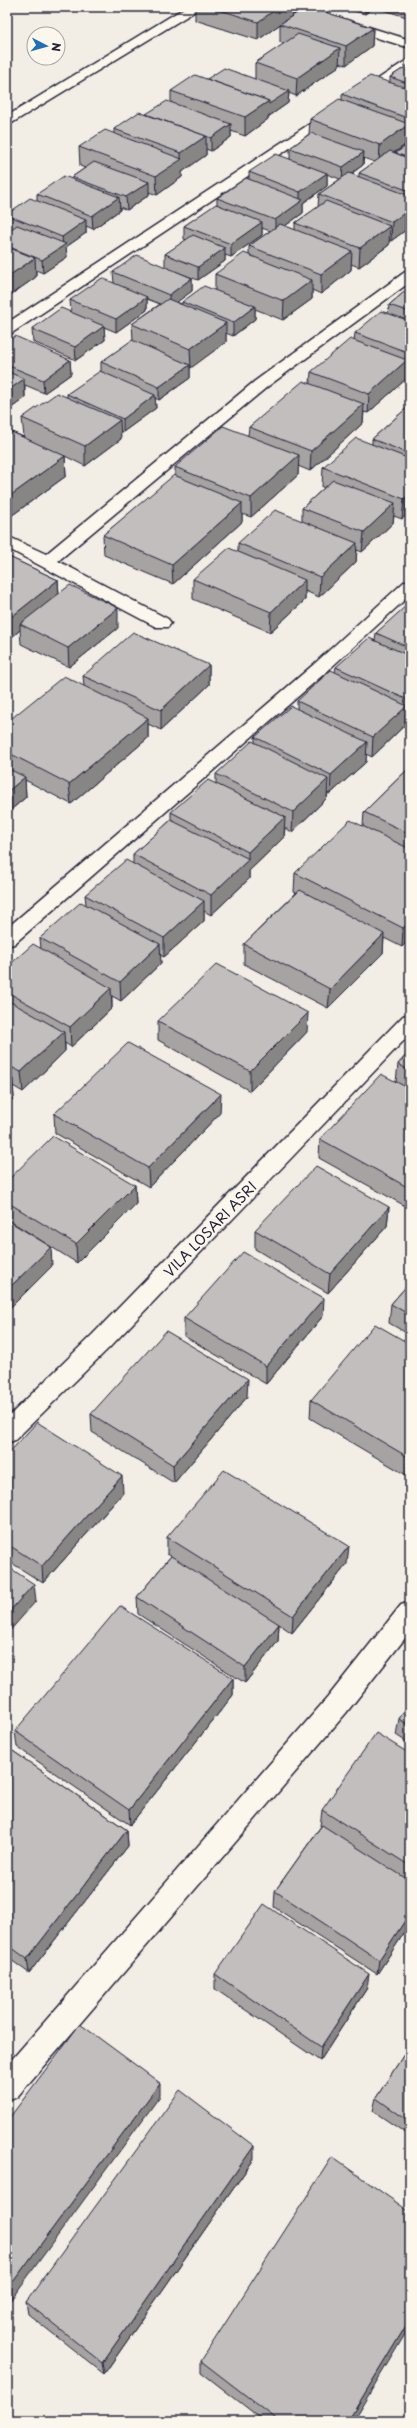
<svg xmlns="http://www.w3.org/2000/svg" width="417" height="2428" font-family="'Playpen Sans',sans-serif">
	<rect width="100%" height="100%" fill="#f2eee5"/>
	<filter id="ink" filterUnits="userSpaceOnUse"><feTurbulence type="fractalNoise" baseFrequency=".025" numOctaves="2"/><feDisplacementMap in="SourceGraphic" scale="8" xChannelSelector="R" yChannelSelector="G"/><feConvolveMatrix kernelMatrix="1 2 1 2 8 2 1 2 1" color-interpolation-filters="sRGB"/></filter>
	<g filter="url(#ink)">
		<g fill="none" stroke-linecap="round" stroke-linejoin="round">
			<defs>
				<g id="street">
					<path d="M186,7H202L7,126V116Z"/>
					<path d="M284,7H305L410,40V48L286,10Z"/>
					<path d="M410,58V68L12,333L7,335V323Z"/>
					<path d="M410,270V282L267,387L58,561L168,619L171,623L168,627H156L7,548V536L46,554L255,381L405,272Z"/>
					<path d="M410,581V595L325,673L14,944L7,946V928L313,665L404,582Z"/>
					<path d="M410,1014V1034L109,1348L15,1440L7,1443V1418L93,1334L403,1016Z"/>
					<path d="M410,1602V1632L346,1713L17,2097L7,2101V2065L328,1697L401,1605Z"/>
				</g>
			</defs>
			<use href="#street" stroke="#22223b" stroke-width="3"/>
			<use href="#street" fill="#fbf7ec" fill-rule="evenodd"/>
		</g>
		<g fill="#a7a3a3" stroke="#22223b" fill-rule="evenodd">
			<path d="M195,7H293V15L258,40L195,20Z"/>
			<path d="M342,7H374L365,14L342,8Z"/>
			<path d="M383,7H410V18L383,10Z"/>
			<path d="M280,24L373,28L372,46L346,65L339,63V66L296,96L289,93L288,103L268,117V119L245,136L231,131V137L211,151L206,149V155L182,172V177L157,195L149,192V195L127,210L120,207V210L93,229L86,226V233L66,247L67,257L43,273L36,270V277L9,296H7V232L11,229L7,227V214L37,201V194L72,179V177L85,168L80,166L79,147L114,134V129L171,103V91L207,79H255V63L284,44L280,42Z"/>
			<path d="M410,64V138L408,137V143L394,153H396L410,143V227L391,241L389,240V245L359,267L351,264V270L321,294L312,290V299L283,320L255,309V319L233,336L226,333V342L190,368V378L159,400L155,398L156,408L123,432L120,431L121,439L85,466L65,456L66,476L7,519V430L24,437L22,418L67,397V394L101,372V362L133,340L132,324L160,304L147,299V310L116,332L104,327L105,340L76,360L33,342L32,329L71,313L70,300L114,283L113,272L165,267V254L187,240L184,239V226L217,204V198L249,180V172L290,159V148L309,134L310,119L342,100V94L390,82V77ZM363,158L375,162L359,173V177L351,174L363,165ZM327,174L340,179L319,194L318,207L295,223V230L285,226L303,213V203L327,186ZM262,228L270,231L249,246V255L215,274V290L182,302V304L176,302L192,291V278L169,269L198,280L225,261V255L231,257L262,235Z"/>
			<path d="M410,273V373L406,372V379L368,413L364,412L363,423L310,471L298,466V475L251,517L242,514V522L173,584L104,555L103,535L175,476V467L248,435L249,427L310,383L311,372L354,341L355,333L388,313L389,305L409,288Z"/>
			<path d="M7,342L70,360L71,374L44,393L25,385V398L7,411Z"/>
			<path d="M410,405V512L402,519L394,516L393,523L362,552L357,550L356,562L319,597L305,591V600L270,632L193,599V579L238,552V543L302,521V508L324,488L322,487L323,467L372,444V439Z"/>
			<path d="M7,556L58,580L59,594L118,628L69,667L21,644L20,630L12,637L7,635Z"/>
			<path d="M410,600V722L406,720L405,725L372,757L366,754V762L330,794L328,793L327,798L292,832L285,828L284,837L249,871V879L211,915L204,911V921L164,957L160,955L161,963L121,1001L112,996V1008L71,1047L65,1043V1051L23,1092L13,1086L14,1098L7,1105V967L41,949L40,938L86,904L85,895L133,864V854L171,820V812L216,783V774L255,743V737L297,709V701L335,672L336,667L375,641L376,633L410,605Z"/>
			<path d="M209,665V685L161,730L148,724V738L71,804L25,780L26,797L7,813V722L84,686L83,676Z"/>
			<path d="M410,767V939L402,947L384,938L383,953L328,1008L244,964V944L296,893L294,892L295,873L363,826L364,812Z"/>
			<path d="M158,1021L307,1032L250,1091L158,1040Z"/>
			<path d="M410,1051V1203L407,1207L319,1158L320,1139L396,1082L398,1064Z"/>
			<path d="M220,1113L149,1187L55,1133L54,1114Z"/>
			<path d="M7,1181L135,1185L136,1204L77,1263L7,1219Z"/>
			<path d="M389,1207L387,1226L328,1293L255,1249V1230Z"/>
			<path d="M410,1282V1335L389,1323L391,1304Z"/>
			<path d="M323,1316L266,1384L184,1336V1318Z"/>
			<path d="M410,1344V1469L406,1475L310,1418L311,1400Z"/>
			<path d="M247,1397L174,1483L92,1432L91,1414Z"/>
			<path d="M7,1455L123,1493L43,1583L7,1560Z"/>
			<path d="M167,1537L347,1564L292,1633L279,1624L278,1641L245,1683L138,1614L137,1597L171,1556L167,1554Z"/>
			<path d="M233,1678V1695L130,1825L17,1747L15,1731Z"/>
			<path d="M410,1702V1744L396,1735L399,1719Z"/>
			<path d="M7,1747L127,1830L128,1846L29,1973L7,1957Z"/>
			<path d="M410,1754V1924L377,1974L274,1907L275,1891L321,1826H320L322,1810Z"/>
			<path d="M215,1974L367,1988L320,2061L215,1989Z"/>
			<path d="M410,2045V2136L373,2111L376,2098Z"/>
			<path d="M254,2159L104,2374L28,2314L26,2302Z"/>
			<path d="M201,2361L353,2421H264L201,2372Z"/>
		</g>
		<g fill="#888585" stroke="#22223b">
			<path d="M7,7H13L7,11Z"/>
			<path d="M279,7H293V15L258,40V22Z"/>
			<path d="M365,7H374L365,14Z"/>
			<path d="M373,28L372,46L346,65V46Z"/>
			<path d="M340,48L339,66L296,96L297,78Z"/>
			<path d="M289,91L288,103L268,117V119L245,136V117L269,101Z"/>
			<path d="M231,124V137L211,151V138Z"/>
			<path d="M409,124L408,143L379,163L380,145Z"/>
			<path d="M206,136V155L182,172V177L157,195L156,176L181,159V153Z"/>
			<path d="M364,152L363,165L342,180L343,167Z"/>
			<path d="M327,173V186L303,203V213L275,233V220L300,202V192Z"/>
			<path d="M149,182V195L127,210L126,197Z"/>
			<path d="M119,197L120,210L93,229L92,216Z"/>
			<path d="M410,209V227L391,241L392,222Z"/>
			<path d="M86,220V233L66,247L67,257L43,273L42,260L63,246L62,237Z"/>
			<path d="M262,222V235L231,257V244Z"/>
			<path d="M390,226L389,245L359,267L360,248Z"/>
			<path d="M225,248V261L198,280V267Z"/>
			<path d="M352,251L351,270L321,294V274Z"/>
			<path d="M35,258L36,277L9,296L7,277Z"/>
			<path d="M192,278V291L169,308V295Z"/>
			<path d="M312,280V299L283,320L284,301Z"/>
			<path d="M147,297V310L116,332V319Z"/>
			<path d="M255,306V319L233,336V323Z"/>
			<path d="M226,323V342L191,368L190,349Z"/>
			<path d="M104,326L105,340L76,360L75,347Z"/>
			<path d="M70,360L71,374L44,393L43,380Z"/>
			<path d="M407,360L406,379L368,413L369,394Z"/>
			<path d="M190,365V378L159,400V387Z"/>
			<path d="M24,379L25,398L7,411V391Z"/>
			<path d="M155,395L156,408L123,432V419Z"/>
			<path d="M364,404L363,423L310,471L311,451Z"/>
			<path d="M120,420L121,439L85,466V446Z"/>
			<path d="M299,455L298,475L251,517V498Z"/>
			<path d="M65,456L66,476L7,519V498Z"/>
			<path d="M410,493V512L402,519L404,499Z"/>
			<path d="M242,503V522L173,584L172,565Z"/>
			<path d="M395,503L393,523L362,552L364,532Z"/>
			<path d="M357,543L356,562L319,597L320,577Z"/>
			<path d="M58,580L59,600L20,624V630L12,637L10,618Z"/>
			<path d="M305,580V600L270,632L271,612Z"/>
			<path d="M118,608V628L69,667L68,648Z"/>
			<path d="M209,665V685L161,730V710Z"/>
			<path d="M407,706L405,725L372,757L373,737Z"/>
			<path d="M148,718V738L71,804L69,784Z"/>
			<path d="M367,742L366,762L330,794L331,775Z"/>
			<path d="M25,777L26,797L7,813V792Z"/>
			<path d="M328,779L327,798L292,832L293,812Z"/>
			<path d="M285,817L284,837L249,871V879L211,915V895L248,860V852Z"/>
			<path d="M204,901V921L164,957V938Z"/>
			<path d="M410,921V939L402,947L403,928Z"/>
			<path d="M384,934L383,953L328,1008L330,989Z"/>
			<path d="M160,944L161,963L121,1001L120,982Z"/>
			<path d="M111,988L112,1008L71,1047L70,1027Z"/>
			<path d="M308,1013L307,1032L250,1091V1071Z"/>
			<path d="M64,1032L65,1051L23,1092L21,1072Z"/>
			<path d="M13,1079L14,1098L7,1105V1084Z"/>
			<path d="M221,1094L220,1113L149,1187L148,1168Z"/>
			<path d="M135,1185L136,1204L77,1263L76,1244Z"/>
			<path d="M410,1186V1203L407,1207L409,1188Z"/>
			<path d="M389,1207L387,1226L328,1293L330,1274Z"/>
			<path d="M51,1247L52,1266L7,1311V1290Z"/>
			<path d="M324,1298L323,1316L266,1384V1366Z"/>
			<path d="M248,1379L247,1397L174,1483L173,1465Z"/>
			<path d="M410,1454V1469L406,1475L408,1457Z"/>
			<path d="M122,1476L123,1493L43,1583L42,1566Z"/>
			<path d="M349,1546L347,1564L292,1633L293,1616Z"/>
			<path d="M34,1584L36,1601L7,1634V1614Z"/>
			<path d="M279,1624L278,1641L245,1683V1667Z"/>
			<path d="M233,1678V1695L130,1825L129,1810Z"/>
			<path d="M127,1830L128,1846L29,1973L27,1959Z"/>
			<path d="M410,1913V1924L377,1974L379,1960Z"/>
			<path d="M369,1974L367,1988L320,2061L321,2047Z"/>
			<path d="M160,2083V2096L7,2305V2290Z"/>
			<path d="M254,2146V2159L104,2374L102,2363Z"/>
			<path d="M410,2319V2326L353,2421H348Z"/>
		</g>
		<g fill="#c2bebe" stroke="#22223b">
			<path d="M211,7H279L258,22Z"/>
			<path d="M306,7H310L373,28L346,46L280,24Z"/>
			<path d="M298,34L340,48L297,78L255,63Z"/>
			<path d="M410,64V84L390,77Z"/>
			<path d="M224,68L289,91L269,104V101L207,79Z"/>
			<path d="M195,75L269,101L245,117L171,91Z"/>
			<path d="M370,76L410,89V119L342,94Z"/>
			<path d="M339,99L409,124L380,145L310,119Z"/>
			<path d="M167,101L231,124L211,138L206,136L146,114Z"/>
			<path d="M139,112L206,136L181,153L114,129Z"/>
			<path d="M105,130L182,159L156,176L79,147Z"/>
			<path d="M311,133L364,152L343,167L290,148Z"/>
			<path d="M410,143V159L396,153Z"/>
			<path d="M390,151L410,159V191L359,173Z"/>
			<path d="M276,154L327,173L300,192L249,172Z"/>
			<path d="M94,162L149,182L126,197L72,177Z"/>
			<path d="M349,173L410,196V209L392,222L319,194Z"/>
			<path d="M64,176L119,197L92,216L37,194Z"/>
			<path d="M246,178L303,200L275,220L217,198Z"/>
			<path d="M30,198L86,220L62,237L7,215V214Z"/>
			<path d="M326,201L390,226L360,248L295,223Z"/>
			<path d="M216,204L262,222L231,244L184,226Z"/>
			<path d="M280,224L352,251L321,274L249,246Z"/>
			<path d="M17,225L66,244L42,260L7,246V232Z"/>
			<path d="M193,235L225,248L198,267L165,254Z"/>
			<path d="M7,247L35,258L7,277Z"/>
			<path d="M244,253L312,280L284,301L215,274Z"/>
			<path d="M137,255L192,278L169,295L113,272Z"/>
			<path d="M102,278L147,297L116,319L70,300Z"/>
			<path d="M204,286L255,306L233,323L182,302Z"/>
			<path d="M410,287V312L389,305Z"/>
			<path d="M168,299L226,323L190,349L132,324Z"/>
			<path d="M61,308L104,326L75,347L32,329Z"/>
			<path d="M381,311L410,321V353L355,333Z"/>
			<path d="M15,336L70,360L43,380L7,365V342Z"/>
			<path d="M350,339L407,360L369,394L311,372Z"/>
			<path d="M132,340L190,365L159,387L101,362Z"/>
			<path d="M7,371L24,379L7,391Z"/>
			<path d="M100,371L155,395L123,419L67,394Z"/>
			<path d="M303,381L364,404L311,451L249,427Z"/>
			<path d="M57,393L120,420L85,446L22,418Z"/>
			<path d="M410,405V454L372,439Z"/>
			<path d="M223,426L299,455L251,498L175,467Z"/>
			<path d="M7,430L65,456L7,498Z"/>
			<path d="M356,438L410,459V493L404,499L323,467Z"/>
			<path d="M174,475L242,503L172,565L103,535Z"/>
			<path d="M333,480L395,503L364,532L302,508Z"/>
			<path d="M275,510L357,543L320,577L238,543Z"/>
			<path d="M229,548L305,580L271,612L193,579Z"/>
			<path d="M7,556L58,580L10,618L7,616Z"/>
			<path d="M70,585L118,608L68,648L20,624Z"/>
			<path d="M408,604L410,605V648L376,633Z"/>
			<path d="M133,632L209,665L161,710L83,676Z"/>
			<path d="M369,638L410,656V701L336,667Z"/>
			<path d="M331,670L407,706L373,737L297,701Z"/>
			<path d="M64,676L148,718L69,784L7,752V722Z"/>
			<path d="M291,706L367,742L331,775L255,737Z"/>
			<path d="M252,741L328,779L293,812L216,774Z"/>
			<path d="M410,767V834L364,812Z"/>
			<path d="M7,768L25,777L7,792Z"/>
			<path d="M208,780L285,817L248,852L171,812Z"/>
			<path d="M171,820L249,859L211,895L133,854Z"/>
			<path d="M350,820L410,849V921L403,928L295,873Z"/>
			<path d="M126,860L204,901L164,938L85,895Z"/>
			<path d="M300,890L384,934L330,989L244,944Z"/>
			<path d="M81,902L160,944L120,982L40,938Z"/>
			<path d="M33,944L111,988L70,1027L7,992V967Z"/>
			<path d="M217,964L308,1013L250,1071L158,1021Z"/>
			<path d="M7,1000L64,1032L21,1072L7,1065Z"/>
			<path d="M128,1043L221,1094L148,1168L54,1114Z"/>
			<path d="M410,1051V1071L398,1064Z"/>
			<path d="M381,1074L410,1089V1186L409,1188L320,1139Z"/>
			<path d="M7,1076L13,1079L7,1084Z"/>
			<path d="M53,1136L135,1185L76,1244L7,1202V1181Z"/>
			<path d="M316,1166L389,1207L330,1274L255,1230Z"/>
			<path d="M7,1220L51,1247L7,1290Z"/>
			<path d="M243,1252L324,1298L266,1366L184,1318Z"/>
			<path d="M410,1282V1315L391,1304Z"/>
			<path d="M375,1324L410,1344V1454L408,1457L311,1400Z"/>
			<path d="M166,1331L248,1379L173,1465L91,1414Z"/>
			<path d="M37,1422L122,1476L42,1566L7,1544V1455Z"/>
			<path d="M224,1470L349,1546L293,1616L167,1537Z"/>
			<path d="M171,1556L279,1624L245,1667L137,1597Z"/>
			<path d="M7,1566L34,1584L7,1614Z"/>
			<path d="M120,1606L233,1678L129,1810L15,1731Z"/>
			<path d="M410,1702V1726L399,1719Z"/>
			<path d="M376,1733L410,1754V1866L322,1810Z"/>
			<path d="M7,1747L127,1830L27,1959L7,1944Z"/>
			<path d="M322,1825L410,1881V1913L379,1960L275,1891Z"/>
			<path d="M264,1904L369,1974L321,2047L215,1974Z"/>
			<path d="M80,2024L160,2083L7,2290V2121Z"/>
			<path d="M410,2045V2122L376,2098Z"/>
			<path d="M180,2090L254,2146L102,2363L26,2302Z"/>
			<path d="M332,2157L410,2212V2319L348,2421H279L201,2361Z"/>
		</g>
	</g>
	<g text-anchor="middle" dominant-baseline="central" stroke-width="3" stroke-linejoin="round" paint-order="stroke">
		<g font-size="14" fill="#22223b" stroke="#fbf7ec">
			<text transform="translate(210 1229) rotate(-46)">VILA LOSARI ASRI</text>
		</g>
	</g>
	<rect width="417" height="2428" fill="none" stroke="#fbf7ec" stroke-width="24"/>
	<rect x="12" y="12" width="393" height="2404" fill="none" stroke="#22223b" stroke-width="1.5" filter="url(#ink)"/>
	<g transform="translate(46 46) rotate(96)"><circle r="19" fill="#fbf7ec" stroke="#a4a2a5"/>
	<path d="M0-3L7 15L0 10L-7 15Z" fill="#1f6fb2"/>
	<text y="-6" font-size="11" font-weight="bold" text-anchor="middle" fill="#22223b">N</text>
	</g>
</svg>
